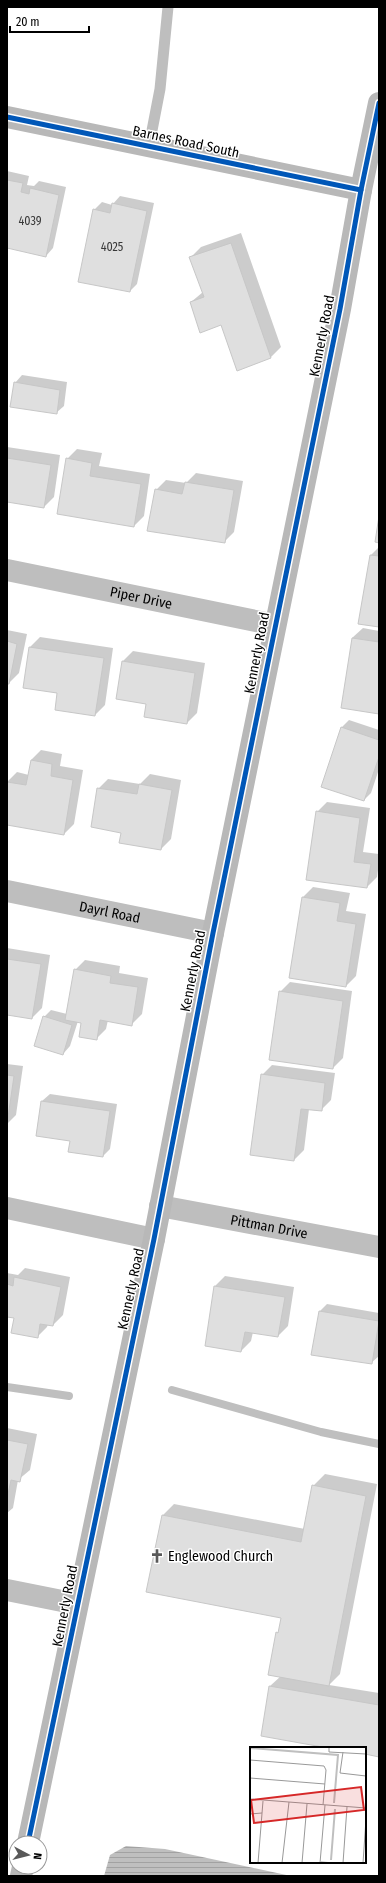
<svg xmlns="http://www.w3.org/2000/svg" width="386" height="1883" font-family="'Fira Sans Condensed',sans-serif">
	<defs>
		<pattern id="water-rules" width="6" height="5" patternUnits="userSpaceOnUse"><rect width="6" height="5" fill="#bfbfbf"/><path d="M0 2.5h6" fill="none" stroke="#a2a2a2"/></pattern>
	</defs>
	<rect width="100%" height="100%" fill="#fff"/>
	<path fill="url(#water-rules)" d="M126,1846L165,1849L291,1876H104L110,1855Z"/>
	<g fill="#0003">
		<path d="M7,171L29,176L27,185L34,186L39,181L66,187L53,248L46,256L7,247Z"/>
		<path d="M120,196L154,203L137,284L130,291L94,210L102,202L112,205Z"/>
		<path d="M241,233L281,347L271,357L191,302L203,292L191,257L201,247Z"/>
		<path d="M22,375L67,382L64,406L56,413L15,383Z"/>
		<path d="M7,447L60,455L54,497L44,507L7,501Z"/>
		<path d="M77,449L102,453L99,466L150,474L144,516L134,526L67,459Z"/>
		<path d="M196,473L243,481L234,532L224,542L156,490L166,480L186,483Z"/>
		<path d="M379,547V626L371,555Z"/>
		<path d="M363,628L379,631V713L352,638Z"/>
		<path d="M7,630L27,634L19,673L9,683H7Z"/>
		<path d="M40,637L113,648L105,705L95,715L58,693L24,687L30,647Z"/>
		<path d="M133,651L205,663L197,713L187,723L147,703L123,661Z"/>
		<path d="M349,720L379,730V769L371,793L364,800L342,727Z"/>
		<path d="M41,750L62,754L60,766L83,770L74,824L64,834L7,824V782L17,772L29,775L31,760Z"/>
		<path d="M150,774L181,780L171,839L161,849L122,832L98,789L108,779L140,784Z"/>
		<path d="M327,802L370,808L363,852L379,854V863L377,877L367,887L317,812Z"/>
		<path d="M313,887L350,893L346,911L366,914L356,976L346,986L303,897Z"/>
		<path d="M7,948L50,955L42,1008L32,1018L7,1014Z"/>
		<path d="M85,960L120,966L119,973L148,978L142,1014L132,1024L108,1020L106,1029L96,1039L82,1022L78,1021L70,1046L63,1054L44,1017L51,1010L67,1014L75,970Z"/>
		<path d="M290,982L352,991L343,1058L333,1068L280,992Z"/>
		<path d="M7,1064L23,1066L16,1115L7,1124Z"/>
		<path d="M272,1065L335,1073L331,1100L321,1110L309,1109L304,1150L294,1160L262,1075Z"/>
		<path d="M50,1094L117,1104L110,1149L103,1156L71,1140L37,1135L42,1101Z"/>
		<path d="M25,1268L70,1277L63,1315L53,1325L48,1324L47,1327L37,1337L15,1317L7,1316V1273L18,1275Z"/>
		<path d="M225,1276L294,1287L288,1326L278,1336L253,1332L251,1341L241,1351L215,1286Z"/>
		<path d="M327,1304L379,1313V1356L371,1363L319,1312Z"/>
		<path d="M7,1428L37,1434L30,1470L18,1480L13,1508L7,1513Z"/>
		<path d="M325,1474L377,1484L340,1674L329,1685L379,1693V1756L365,1753V1748H334L270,1686L281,1676L277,1633L280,1631L283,1617L148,1591L163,1515L174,1504L305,1529L313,1486Z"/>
	</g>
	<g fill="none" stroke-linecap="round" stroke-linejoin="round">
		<g stroke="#bfbfbf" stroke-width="8">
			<path d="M7,1387L69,1396"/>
			<path d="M172,1390L321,1432L379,1444"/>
		</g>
	</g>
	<g fill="#dfdfdf" stroke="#c7c7c7">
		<path d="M7,180L23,183L21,192L29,194L30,188L59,195L46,257L7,248Z"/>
		<path d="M112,203L147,211L130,292L78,282L93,209L110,213Z"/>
		<path d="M231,243L271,358L237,371L221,325L200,333L190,302L204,297L189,257Z"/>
		<path d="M14,382L60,390L57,414L10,407Z"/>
		<path d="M7,458L51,465L44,508L7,502Z"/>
		<path d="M66,458L92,463L90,476L141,484L134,527L57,514Z"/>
		<path d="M185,482L234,490L225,543L147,531L155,489L182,494Z"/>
		<path d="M379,516V543L375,542Z"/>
		<path d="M370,555L379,556V627L358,624Z"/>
		<path d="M352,638L379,642V714L341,708Z"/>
		<path d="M7,641L17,644L9,684H7Z"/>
		<path d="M29,647L104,658L95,716L55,710L57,693L23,688Z"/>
		<path d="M122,661L195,673L187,724L144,717L146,704L116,699Z"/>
		<path d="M341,727L379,740V757L364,801L321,787Z"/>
		<path d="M31,760L52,764L51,776L73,780L64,835L7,825V782L26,785Z"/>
		<path d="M139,784L172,790L161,850L119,843L121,833L91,827L97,788L137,794Z"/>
		<path d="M316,811L360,818L354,862L371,864L367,888L306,880Z"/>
		<path d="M302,897L340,903L337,921L356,924L346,987L289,978Z"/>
		<path d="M7,959L41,964L32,1019L7,1015Z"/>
		<path d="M74,969L111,976L110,983L138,987L132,1026L100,1020L97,1040L79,1037L81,1023L65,1020Z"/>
		<path d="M279,991L343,1001L333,1069L269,1060Z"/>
		<path d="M43,1016L72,1025L63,1055L34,1046Z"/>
		<path d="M261,1074L325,1083L322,1111L301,1109L294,1161L250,1155Z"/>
		<path d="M7,1075L14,1076L7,1124Z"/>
		<path d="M41,1101L110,1111L103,1157L68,1152L70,1141L36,1136Z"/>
		<path d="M14,1277L61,1287L53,1326L40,1324L38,1338L11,1333L14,1318L7,1317V1284L13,1286Z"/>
		<path d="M214,1286L285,1297L278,1337L245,1332L241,1352L205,1346Z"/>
		<path d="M319,1311L379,1321L372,1364L311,1355Z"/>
		<path d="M7,1440L28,1444L20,1482L11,1480L7,1499Z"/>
		<path d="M312,1485L366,1496L329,1686L268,1675L276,1632L278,1633L281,1618L146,1592L162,1515L301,1542Z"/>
		<path d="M269,1686L379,1705V1757L365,1754V1748H328L261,1736Z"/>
	</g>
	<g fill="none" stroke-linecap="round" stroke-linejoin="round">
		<path stroke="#bebebe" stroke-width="11" d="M149,146L160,89L168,7"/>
		<g stroke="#bebebe" stroke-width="22">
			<path id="s1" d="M7,570L275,625"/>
			<path id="s2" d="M7,891L213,933"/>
			<path id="s3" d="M160,1206L379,1247"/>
			<path d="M7,1208L154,1239"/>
			<path d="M7,1590L77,1604"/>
		</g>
		<g stroke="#b8b8b8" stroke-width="22">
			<path d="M7,117L361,190"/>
			<path d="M28,1843L154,1239L213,933L340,309L361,190L379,103"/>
			<path d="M21,1876L23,1867"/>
		</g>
		<defs>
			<g id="cycleway">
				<path d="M7,117L361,190"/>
				<path d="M28,1843L154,1239L213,933L340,309L361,190L379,103"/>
			</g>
		</defs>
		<use href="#cycleway" stroke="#fff" stroke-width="8"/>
		<use href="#cycleway" stroke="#0057b8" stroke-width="5"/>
	</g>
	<defs>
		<symbol id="church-bare" viewBox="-9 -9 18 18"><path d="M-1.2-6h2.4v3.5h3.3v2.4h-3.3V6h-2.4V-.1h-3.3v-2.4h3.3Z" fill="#595959" stroke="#fff" stroke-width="2.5" paint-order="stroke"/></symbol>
	</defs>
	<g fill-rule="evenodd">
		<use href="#church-bare" x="147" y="1546" width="20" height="20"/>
	</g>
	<g text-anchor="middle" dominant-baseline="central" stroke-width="3" stroke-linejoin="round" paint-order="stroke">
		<g font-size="12" fill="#383838">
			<text x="30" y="221">4039</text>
			<text x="112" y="247">4025</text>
		</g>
		<g font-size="14" fill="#000" stroke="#fff">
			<text transform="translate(186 142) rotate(12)">Barnes Road South</text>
			<text transform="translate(322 336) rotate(-79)">Kennerly Road</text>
			<text stroke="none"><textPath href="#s1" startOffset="137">Piper Drive</textPath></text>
			<text transform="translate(257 653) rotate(-79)">Kennerly Road</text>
			<text stroke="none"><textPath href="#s2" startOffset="105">Dayrl Road</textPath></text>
			<text transform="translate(193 971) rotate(-79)">Kennerly Road</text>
			<text stroke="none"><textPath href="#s3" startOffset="111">Pittman Drive</textPath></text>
			<text transform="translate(131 1289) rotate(-78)">Kennerly Road</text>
			<text transform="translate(65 1606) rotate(-79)">Kennerly Road</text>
		</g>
		<g font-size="14" fill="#000" stroke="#fff" text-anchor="start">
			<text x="168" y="1556">Englewood Church</text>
		</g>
	</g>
	<g transform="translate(250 1747)">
		<rect width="116" height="116" fill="#fff"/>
		<path fill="none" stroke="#bfbfbf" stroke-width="2" d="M0,1L88,8L84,56M81,113L85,62"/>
		<path fill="none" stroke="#999" stroke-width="1" d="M79,0V5L116,7M93,5L90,26L116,29M0,13L74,19L76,23L73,58M0,31L75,37M0,52L116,61M0,67L12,66M71,115L85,116M8,116L13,54M32,116L39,55M52,116L57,57M70,116L75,58M93,116L97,60M113,116L116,72"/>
		<path fill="#d62828" fill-opacity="0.15" stroke="#d62828" stroke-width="2" d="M111,40L114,63L4,76L1,53Z"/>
		<rect width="116" height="116" fill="none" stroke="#000" stroke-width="2"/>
	</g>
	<rect width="386" height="1883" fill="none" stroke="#000000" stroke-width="16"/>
	<g transform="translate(28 1855) rotate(97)"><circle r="19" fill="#ffffff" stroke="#999999"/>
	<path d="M0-3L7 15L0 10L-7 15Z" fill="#595959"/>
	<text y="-6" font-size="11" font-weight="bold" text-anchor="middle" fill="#000000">N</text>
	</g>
	<path d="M10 26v6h79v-6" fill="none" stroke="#000000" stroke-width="2"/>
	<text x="16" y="26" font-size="12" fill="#000000" stroke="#ffffff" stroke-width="3" paint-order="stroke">20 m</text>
</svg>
